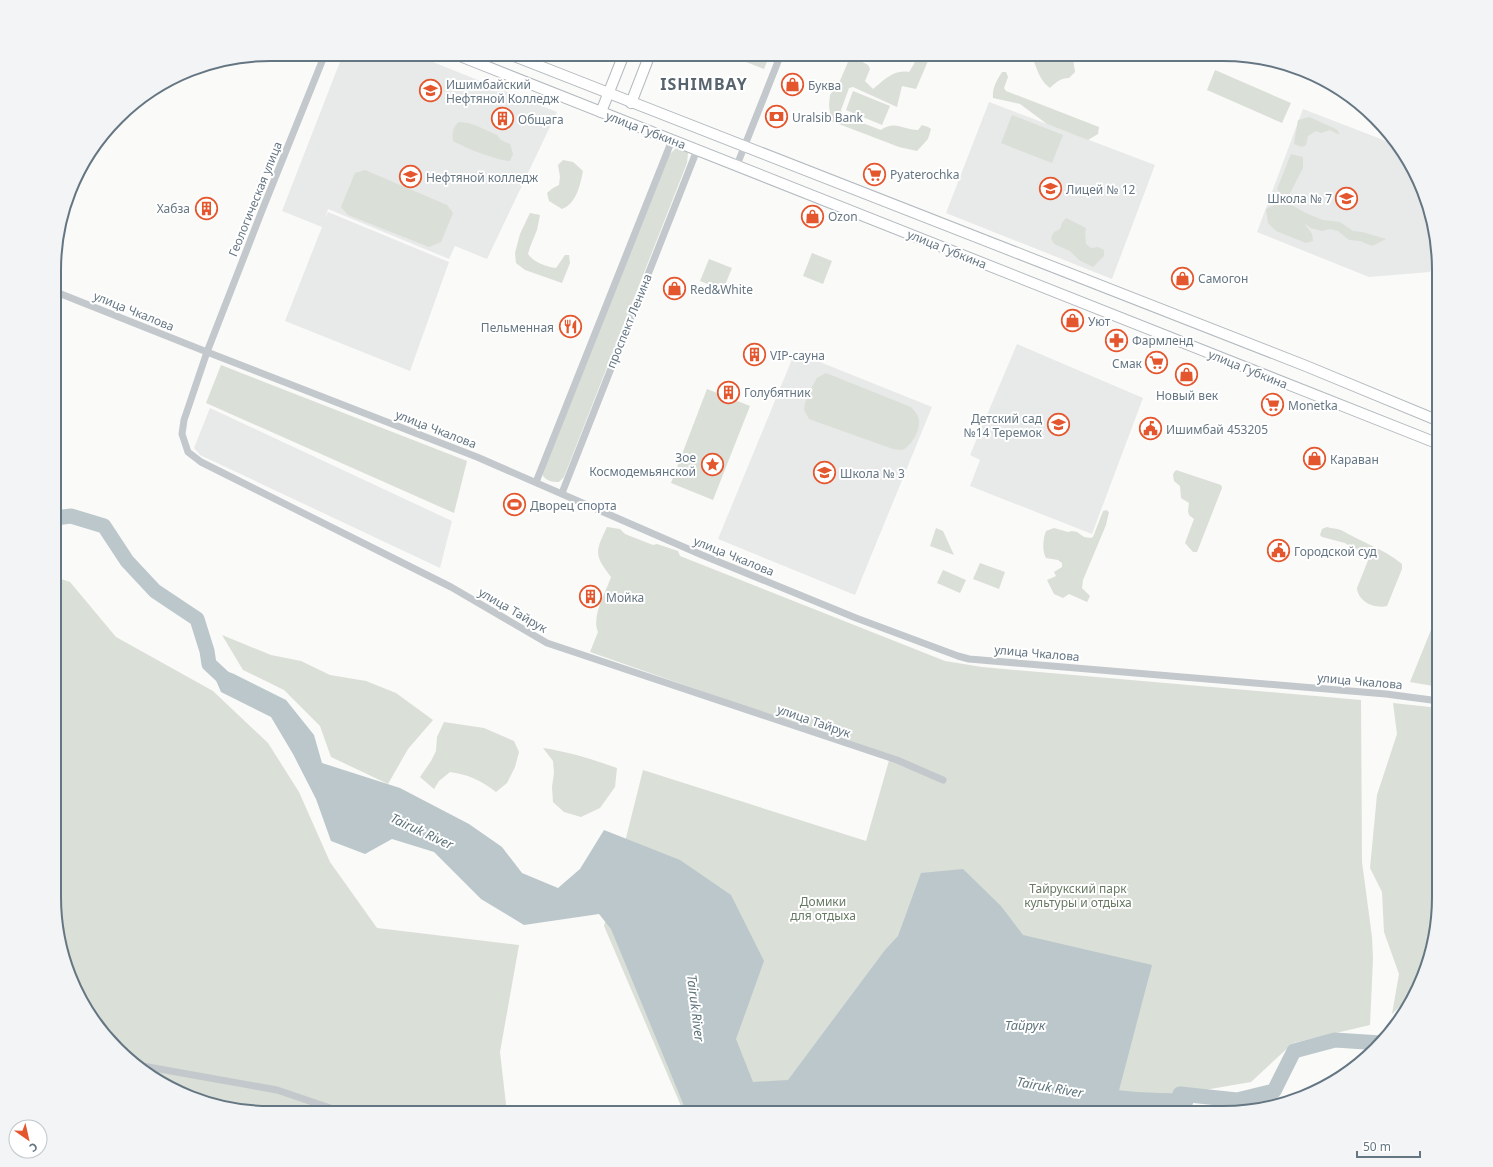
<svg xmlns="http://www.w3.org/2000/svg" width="1493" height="1167" font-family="'Noto Sans',sans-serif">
	<rect width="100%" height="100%" fill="#fafaf8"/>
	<g fill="#e8e9e9">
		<path d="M343,54H413L557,112L487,259L455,246L449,259L328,209L325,219L328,212L449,262L410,371L285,321L322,227L282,211Z"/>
		<path d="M989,102L1155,165L1112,279L946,213Z"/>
		<path d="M1303,109L1399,146L1422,187L1436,257L1430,272L1369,277L1257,232Z"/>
		<path d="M1017,344L1143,398L1092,534L970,486L980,460L970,455Z"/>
		<path d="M795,352L932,407L855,595L718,539Z"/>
		<path d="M210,408L452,521L440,568L200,455L194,448Z"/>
	</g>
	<g fill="#dadfd7">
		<path d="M743,54L756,58L761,54H770L764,69L741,60Z"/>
		<path d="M918,54H931L916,89L902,86L897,107L853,87L849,88L841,110L844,116L881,130C895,120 903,130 918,130L922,125L928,127L931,129L928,139L917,151L899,147L831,121L829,105L830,95L839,83L848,62L857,59L868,65L870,69L865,81L873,89C884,80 894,69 909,72L914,64Z"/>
		<path d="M1030,54H1067L1073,59L1075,72L1069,78C1061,78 1056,82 1050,88C1037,78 1038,67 1030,54Z"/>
		<path d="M1215,70L1291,103L1282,123L1207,90Z"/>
		<path d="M1002,72H1006L1008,77L1004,88L1006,91L1099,127L1098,134L1088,140L1047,124L1020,104L993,98C992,88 997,80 1002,72Z"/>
		<path d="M853,91L890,106L882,125L846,110Z"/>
		<path d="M1012,115L1063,135L1052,163L1001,143Z"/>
		<path d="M1309,117L1336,129L1340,134H1338L1330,130L1321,133L1316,131L1308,136L1306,145L1302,147L1294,144L1298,120Z"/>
		<path d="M459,122L468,123L477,126L497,135L501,140L510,144L513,154L510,161C496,160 465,148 453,141C452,133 453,126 459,122Z"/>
		<path d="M677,148L686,151L688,153L687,163L564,477L559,482C552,482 547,481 543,476V469L670,154L675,149Z"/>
		<path d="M1291,154L1303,157V168L1289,195H1282L1277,189Z"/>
		<path d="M563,160L573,162L583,171C580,185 577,203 562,209L549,201L547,193L553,188L559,185L560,177L558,165Z"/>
		<path d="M365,170L447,205L453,213L441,242L429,247L348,215L341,207L355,173Z"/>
		<path d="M1418,179L1422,187L1424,197L1418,196L1416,180Z"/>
		<path d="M1279,203L1291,205L1308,214L1323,220L1340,222L1353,231L1362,232L1386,239L1372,246L1360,241L1349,240L1338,231L1330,229L1322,231L1311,228L1304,223L1312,234L1313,241L1306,243L1276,231L1268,223L1266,209Z"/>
		<path d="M530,213L540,215L537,230L530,247L528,254C533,262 547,267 556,268L565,255H569L570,263L562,283L525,270L516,263L515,253L520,234Z"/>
		<path d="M1066,218L1086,228L1085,234L1086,244L1091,248L1098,247L1104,250V256L1093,267L1079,260L1070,251L1054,244L1051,238L1054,232L1060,229L1062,223Z"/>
		<path d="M812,253L832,261L823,284L803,276Z"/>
		<path d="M709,259L732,268L723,290L700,281Z"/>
		<path d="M221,365L467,461L454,513L206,403Z"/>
		<path d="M826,373L911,407C914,411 919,415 919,421C920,430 911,447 902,450C900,450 895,449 893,449L809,419L804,410L805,403L813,385L817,378Z"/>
		<path d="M707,389L750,406L713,500L671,483Z"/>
		<path d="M1176,470L1221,485L1222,488L1197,552H1193L1185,543L1194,519L1189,515L1188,511L1189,503L1181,498L1180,486L1174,481L1173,474Z"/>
		<path d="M1106,510L1109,512L1106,525L1083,580L1082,588L1090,596L1087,602L1069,594L1063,598L1054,594L1047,580L1056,576L1054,572L1062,567V563L1058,560L1046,558C1042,551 1043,538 1046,531L1054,528L1068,532L1072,531L1077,532L1084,537L1091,538L1093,537L1103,511Z"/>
		<path d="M607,527L620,529L625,534L653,545L657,544L678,551L680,556L945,661L982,667L1361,700L1362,862L1372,937L1373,959L1370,1025L1293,1043L1251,1082L1181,1094L1169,1113H684L604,926L643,770L866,841L890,757L590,652L598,632C591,616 606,592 611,577C594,555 595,552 607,527Z"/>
		<path d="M1327,527C1332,529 1336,528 1341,530C1361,542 1384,549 1402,564V569L1387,606C1375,609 1358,602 1357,588L1369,558L1366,553L1351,547L1345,543L1322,537L1320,535L1322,529Z"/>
		<path d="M936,528L943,531L954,555L930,546Z"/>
		<path d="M980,563L1005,572L999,589L973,579Z"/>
		<path d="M943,570L966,580L960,593L937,583Z"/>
		<path d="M55,577L70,582L116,637L213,691L268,743L299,792L330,862L377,928L519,945L500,1052L507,1113H256L187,1096L127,1059L76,993L54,911Z"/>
		<path d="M1439,610V687L1410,682Z"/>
		<path d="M222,635L271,655L301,661L330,675L366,681L396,693L433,720L408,749L388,784L331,757L320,726L284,690L243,670Z"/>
		<path d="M1393,703L1439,708V911L1422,980L1415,992L1392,1014L1399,974L1384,932L1382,892L1370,868L1377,795L1397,734Z"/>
		<path d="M444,722L484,728L514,741L519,752L515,767L507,783L496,792C480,780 470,775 450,772L439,781L434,789L420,777L431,761L436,751L437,737Z"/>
		<path d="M543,748C569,752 592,759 617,768L615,787L600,808L581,817L564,812L553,802L552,787L554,773L553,761Z"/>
	</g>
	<path fill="#bbc7cb" d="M209,664L234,674L286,700L314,735L322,763L400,788L469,824L502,847L522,873L558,888L580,869L604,830L680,860L731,895L764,961L736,1039L753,1082L788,1080L885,950L898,936L921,873L963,869L1001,906L1023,935L1152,965L1113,1113H687L611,929L599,914L524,925L481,899L434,852L392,839L365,854L331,841L316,799L293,754L271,717L221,692Z"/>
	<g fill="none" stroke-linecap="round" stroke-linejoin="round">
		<g stroke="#bbc7cb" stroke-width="15">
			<path d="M55,518L71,516L104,526L127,561L155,591L197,619L207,651L209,664L224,678"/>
			<path d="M1096,1095C1126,1100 1156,1101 1186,1101L1180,1094L1237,1100L1274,1091L1294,1051L1335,1040L1381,1043"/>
		</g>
		<defs>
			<g id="secondary">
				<path d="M455,54L1439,444"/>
				<path d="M509,54L1306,366L1439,421"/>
				<path d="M631,103L650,54"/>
				<path d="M601,112L624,54"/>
			</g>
		</defs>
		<use href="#secondary" stroke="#b3babf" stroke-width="12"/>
		<g stroke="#c3c8cc" stroke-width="7">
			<path d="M325,54L263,208L207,352L184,420L182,434L188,452L201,462L451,587L547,643L897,760L943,780"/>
			<path d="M737,165L781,54"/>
			<path d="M56,292L207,352L477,457L702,555L856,618L958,656L969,659L1386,694L1439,701"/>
			<path d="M536,482L672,140"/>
			<path d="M562,493L697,150"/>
			<path d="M137,1065L277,1090L345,1113"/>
		</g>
		<use href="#secondary" stroke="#fff" stroke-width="10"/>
	</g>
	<defs>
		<symbol id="shop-ring" viewBox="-11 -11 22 22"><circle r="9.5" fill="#fff" stroke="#e4572e" stroke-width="1.5"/><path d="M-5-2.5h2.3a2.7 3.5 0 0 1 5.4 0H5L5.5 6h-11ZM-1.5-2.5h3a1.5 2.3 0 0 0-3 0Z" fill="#e4572e"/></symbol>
		<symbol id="university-ring" viewBox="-11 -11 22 22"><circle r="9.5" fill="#fff" stroke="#e4572e" stroke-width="1.5"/><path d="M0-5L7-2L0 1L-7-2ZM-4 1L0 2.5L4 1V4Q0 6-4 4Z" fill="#e4572e"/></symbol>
		<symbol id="bank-ring" viewBox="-11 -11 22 22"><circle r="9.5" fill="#fff" stroke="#e4572e" stroke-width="1.5"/><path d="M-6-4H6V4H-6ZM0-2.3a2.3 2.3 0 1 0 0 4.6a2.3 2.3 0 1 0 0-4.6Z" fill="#e4572e"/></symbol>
		<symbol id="building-ring" viewBox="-11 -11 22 22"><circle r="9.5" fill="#fff" stroke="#e4572e" stroke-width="1.5"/><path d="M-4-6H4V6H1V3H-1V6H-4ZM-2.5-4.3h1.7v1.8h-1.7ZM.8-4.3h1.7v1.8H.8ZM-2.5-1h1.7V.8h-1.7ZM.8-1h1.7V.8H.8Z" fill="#e4572e"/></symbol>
		<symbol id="supermarket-ring" viewBox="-11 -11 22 22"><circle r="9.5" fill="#fff" stroke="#e4572e" stroke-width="1.5"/><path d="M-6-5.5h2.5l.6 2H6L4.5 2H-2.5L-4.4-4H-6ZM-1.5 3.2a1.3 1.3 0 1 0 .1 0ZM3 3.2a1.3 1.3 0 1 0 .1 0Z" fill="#e4572e"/></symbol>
		<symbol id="school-ring" viewBox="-11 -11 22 22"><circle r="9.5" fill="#fff" stroke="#e4572e" stroke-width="1.5"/><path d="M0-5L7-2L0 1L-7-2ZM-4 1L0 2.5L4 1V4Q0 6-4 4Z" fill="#e4572e"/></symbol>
		<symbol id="restaurant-ring" viewBox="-11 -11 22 22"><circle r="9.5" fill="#fff" stroke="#e4572e" stroke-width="1.5"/><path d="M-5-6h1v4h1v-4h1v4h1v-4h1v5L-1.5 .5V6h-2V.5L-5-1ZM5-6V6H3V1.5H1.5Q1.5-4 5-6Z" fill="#e4572e"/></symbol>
		<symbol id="pharmacy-ring" viewBox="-11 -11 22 22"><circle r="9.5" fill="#fff" stroke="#e4572e" stroke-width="1.5"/><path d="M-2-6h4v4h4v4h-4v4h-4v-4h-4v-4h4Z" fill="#e4572e"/></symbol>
		<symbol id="civic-ring" viewBox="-11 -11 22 22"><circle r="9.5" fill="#fff" stroke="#e4572e" stroke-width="1.5"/><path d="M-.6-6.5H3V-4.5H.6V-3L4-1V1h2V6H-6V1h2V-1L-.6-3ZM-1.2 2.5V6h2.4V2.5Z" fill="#e4572e"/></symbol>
		<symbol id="sight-ring" viewBox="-11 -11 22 22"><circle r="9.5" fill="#fff" stroke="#e4572e" stroke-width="1.5"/><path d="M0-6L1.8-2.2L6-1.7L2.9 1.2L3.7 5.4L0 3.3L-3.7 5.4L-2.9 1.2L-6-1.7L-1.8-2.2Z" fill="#e4572e"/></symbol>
		<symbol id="stadium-ring" viewBox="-11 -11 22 22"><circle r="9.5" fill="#fff" stroke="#e4572e" stroke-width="1.5"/><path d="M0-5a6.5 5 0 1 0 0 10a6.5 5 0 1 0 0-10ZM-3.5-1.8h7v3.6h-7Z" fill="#e4572e"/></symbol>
	</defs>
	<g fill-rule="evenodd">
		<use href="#shop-ring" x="780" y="72" width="25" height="25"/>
		<use href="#university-ring" x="418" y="78" width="25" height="25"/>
		<use href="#bank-ring" x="764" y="104" width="25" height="25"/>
		<use href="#building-ring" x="490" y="106" width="25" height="25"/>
		<use href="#supermarket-ring" x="862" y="162" width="25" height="25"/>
		<use href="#university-ring" x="398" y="164" width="25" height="25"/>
		<use href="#school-ring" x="1038" y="176" width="25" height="25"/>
		<use href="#school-ring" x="1334" y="186" width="25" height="25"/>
		<use href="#building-ring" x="194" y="196" width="25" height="25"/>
		<use href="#shop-ring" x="800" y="204" width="25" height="25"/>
		<use href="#shop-ring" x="1170" y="266" width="25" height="25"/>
		<use href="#shop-ring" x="662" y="276" width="25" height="25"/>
		<use href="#shop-ring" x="1060" y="308" width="25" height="25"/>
		<use href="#restaurant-ring" x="558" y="314" width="25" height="25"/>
		<use href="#pharmacy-ring" x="1104" y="328" width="25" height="25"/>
		<use href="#building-ring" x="742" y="342" width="25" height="25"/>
		<use href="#supermarket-ring" x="1144" y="350" width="25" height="25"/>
		<use href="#shop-ring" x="1174" y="362" width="25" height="25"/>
		<use href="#building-ring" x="716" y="380" width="25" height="25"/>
		<use href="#supermarket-ring" x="1260" y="392" width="25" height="25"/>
		<use href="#school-ring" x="1046" y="412" width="25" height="25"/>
		<use href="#civic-ring" x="1138" y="416" width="25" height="25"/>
		<use href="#shop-ring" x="1302" y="446" width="25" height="25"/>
		<use href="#sight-ring" x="700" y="452" width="25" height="25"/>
		<use href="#school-ring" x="812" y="460" width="25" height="25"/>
		<use href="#stadium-ring" x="502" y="492" width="25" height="25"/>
		<use href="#civic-ring" x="1266" y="538" width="25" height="25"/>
		<use href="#building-ring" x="578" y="584" width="25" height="25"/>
	</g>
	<g text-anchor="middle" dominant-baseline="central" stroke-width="4" stroke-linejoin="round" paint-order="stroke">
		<g font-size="12" fill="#657683" stroke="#fff" text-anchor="start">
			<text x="446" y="84">Ишимбайский<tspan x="446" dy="14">Нефтяной Колледж</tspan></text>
			<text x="808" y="85">Буква</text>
			<text x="792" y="117">Uralsib Bank</text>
			<text x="518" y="119">Общага</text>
			<text x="890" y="174">Pyaterochka</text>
			<text x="426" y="177">Нефтяной колледж</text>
			<text x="1066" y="189">Лицей № 12</text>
			<text x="1332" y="198" text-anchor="end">Школа № 7</text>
			<text x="190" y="208" text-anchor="end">Хабза</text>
			<text x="828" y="216">Ozon</text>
			<text x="1198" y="278">Самогон</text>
			<text x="690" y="289">Red&amp;White</text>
			<text x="1088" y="321">Уют</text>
			<text x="554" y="327" text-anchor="end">Пельменная</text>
			<text x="1132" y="340">Фармленд</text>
			<text x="770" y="355">VIP-сауна</text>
			<text x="1142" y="363" text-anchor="end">Смак</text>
			<text x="744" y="392">Голубятник</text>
			<text x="1187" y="395" text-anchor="middle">Новый век</text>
			<text x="1288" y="405">Monetka</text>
			<text x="1042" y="418" text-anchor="end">Детский сад<tspan x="1042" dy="14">№14 Теремок</tspan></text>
			<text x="1166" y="429">Ишимбай 453205</text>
			<text x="696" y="457" text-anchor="end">Зое<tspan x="696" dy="14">Космодемьянской</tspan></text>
			<text x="1330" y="459">Караван</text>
			<text x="840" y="473">Школа № 3</text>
			<text x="530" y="505">Дворец спорта</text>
			<text x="1294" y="551">Городской суд</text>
			<text x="606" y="597">Мойка</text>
		</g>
		<g font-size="12" fill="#657683" stroke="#fff">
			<text transform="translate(646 130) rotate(21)">улица Губкина</text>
			<text transform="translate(255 199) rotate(-68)">Геологическая улица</text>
			<text transform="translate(947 249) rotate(22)">улица Губкина</text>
			<text transform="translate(134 311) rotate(22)">улица Чкалова</text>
			<text transform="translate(629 321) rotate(-68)">проспект Ленина</text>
			<text transform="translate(1248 369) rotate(22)">улица Губкина</text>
			<text transform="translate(436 429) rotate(21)">улица Чкалова</text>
			<text transform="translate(734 556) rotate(22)">улица Чкалова</text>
			<text transform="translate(513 610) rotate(30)">улица Тайрук</text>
			<text transform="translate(1037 653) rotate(5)">улица Чкалова</text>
			<text transform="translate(1360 681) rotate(5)">улица Чкалова</text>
			<text transform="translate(814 721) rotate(19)">улица Тайрук</text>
		</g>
		<g font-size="12" fill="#687a64" stroke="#fff">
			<text x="1078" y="888">Тайрукский парк<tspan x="1078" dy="14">культуры и отдыха</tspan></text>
			<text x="823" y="901">Домики<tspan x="823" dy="14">для отдыха</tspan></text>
		</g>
		<g font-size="13" font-style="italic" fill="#60757c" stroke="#fff">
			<text transform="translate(422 831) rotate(25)">Tairuk River</text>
			<text transform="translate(696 1008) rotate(83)">Tairuk River</text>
			<text x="1025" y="1025">Тайрук</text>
			<text transform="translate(1050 1087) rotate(10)">Tairuk River</text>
		</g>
		<g font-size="16" font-weight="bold" letter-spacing="1" fill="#57646e" stroke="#fff">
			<text x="704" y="84">ISHIMBAY</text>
		</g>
	</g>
	<path d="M0 0H1493V1167H0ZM270 61H1223A209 209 0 0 1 1432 270V897A209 209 0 0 1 1223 1106H270A209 209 0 0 1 61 897V270A209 209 0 0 1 270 61Z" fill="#f3f4f5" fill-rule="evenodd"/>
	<path fill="none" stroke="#657683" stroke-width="2" d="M270 61H1223A209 209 0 0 1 1432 270V897A209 209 0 0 1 1223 1106H270A209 209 0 0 1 61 897V270A209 209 0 0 1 270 61Z"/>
	<g transform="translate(28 1139) rotate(146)"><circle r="19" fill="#ffffff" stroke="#c1c8cd"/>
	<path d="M0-3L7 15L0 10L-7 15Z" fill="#e4572e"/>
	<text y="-6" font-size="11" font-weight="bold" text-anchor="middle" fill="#657683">С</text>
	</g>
	<path d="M1357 1151v6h63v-6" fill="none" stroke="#657683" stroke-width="2"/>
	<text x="1363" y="1151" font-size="12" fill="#657683" stroke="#ffffff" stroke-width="3" paint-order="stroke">50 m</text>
</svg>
